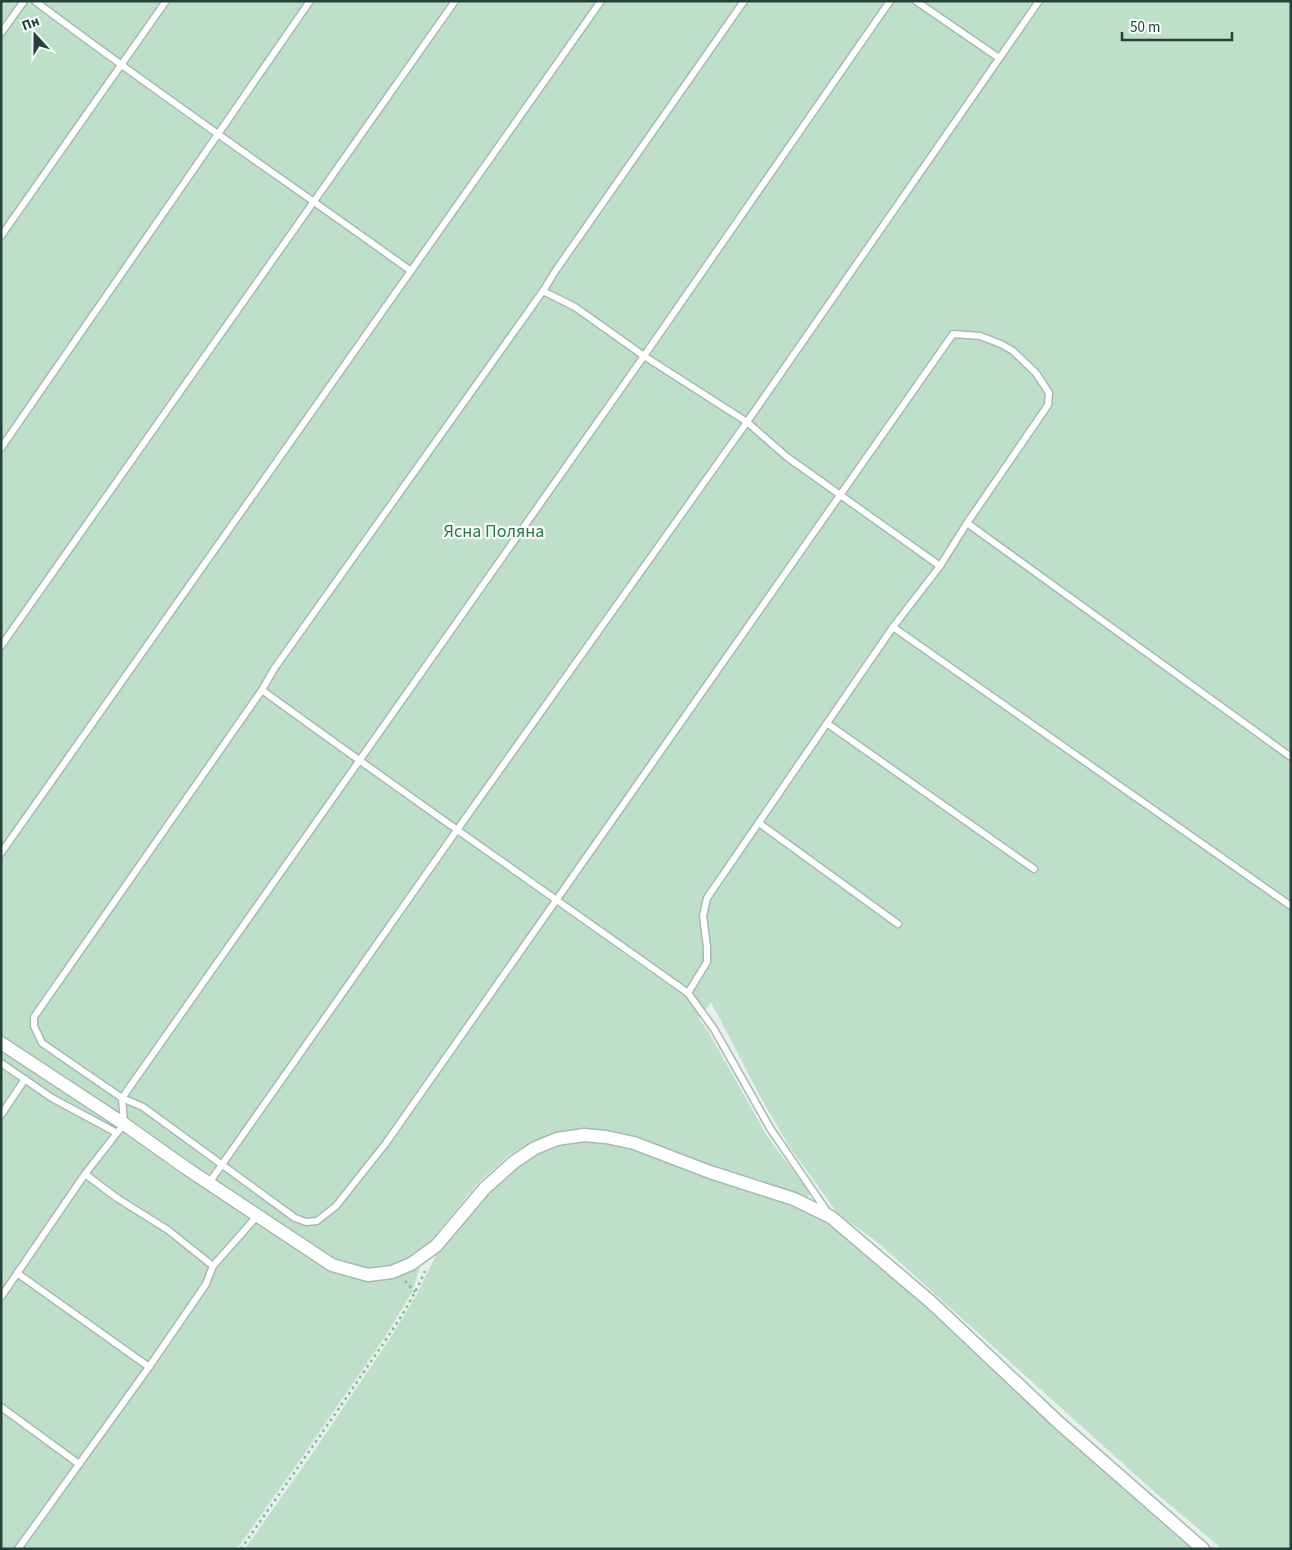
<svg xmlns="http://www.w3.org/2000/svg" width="1292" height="1550" font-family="'Source Sans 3',sans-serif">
	<rect width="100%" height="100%" fill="#e6efeb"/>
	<g fill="#bfe0c8">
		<path d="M1,1H1291V1549H1222L1149,1487L876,1241L838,1214L789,1146L761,1098L711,1002L699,1019L708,1031L766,1134L780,1154L806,1186L810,1194L808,1197L765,1184L608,1132L583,1128L555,1132L531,1142L508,1156L478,1183L428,1244L412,1292L387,1334L307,1450L237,1549H1Z"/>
		<path d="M583,1140L603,1142L630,1149L707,1178L798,1207L828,1221L868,1251L1054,1426L1137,1500L1195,1549H245L312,1454L391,1337L417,1294L440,1247L489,1194L517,1167L536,1153L558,1144Z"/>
	</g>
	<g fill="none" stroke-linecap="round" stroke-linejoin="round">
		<defs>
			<g id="lane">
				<path d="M35,1C158,94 286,181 411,271"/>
				<path d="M916,1L999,58"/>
				<path d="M1,33L24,1"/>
				<path d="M1,236L166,1"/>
				<path d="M543,291L575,307L644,356L747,422L787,457L940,566"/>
				<path d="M1,448L310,1"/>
				<path d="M967,523L1291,757"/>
				<path d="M893,627L1291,906"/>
				<path d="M1,646L455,1"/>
				<path d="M262,690C403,793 546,892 688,993L707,962V947L703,916L707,898L893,627L940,566L967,523L1048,405L1049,393L1036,373L1013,351L1001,344L980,336L953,334L386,1143L336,1206L317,1221L306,1222L295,1218L143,1107L122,1098L42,1043L34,1026V1017L262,690L274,669L543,291L556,270L744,1"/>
				<path d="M828,724L1034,869"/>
				<path d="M759,823L898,924"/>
				<path d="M1,853L601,1"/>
				<path d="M688,993L714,1029L770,1128L828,1213"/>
				<path d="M1,1063L52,1098L117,1133"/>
				<path d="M1,1115L25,1079"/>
				<path d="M85,1174L117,1198L168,1230L213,1266"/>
				<path d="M209,1183L457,830L747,422L1039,1"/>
				<path d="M17,1273L149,1367"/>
				<path d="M1,1297L85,1174L124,1124L122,1098L644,356L890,1"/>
				<path d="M1,1407L79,1464"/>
				<path d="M18,1549L149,1367L206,1284L213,1266L257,1216"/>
			</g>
			<path id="street" d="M1,1043L124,1124L186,1168L332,1265L368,1275L392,1272L411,1264L436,1246L485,1188L514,1162L535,1148L557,1139L584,1135L606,1137L634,1143L710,1172L794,1199L831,1217L932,1303L1058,1422L1203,1549"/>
		</defs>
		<use href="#lane" stroke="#a8b8b2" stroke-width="9"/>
		<use href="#street" stroke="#a8b8b2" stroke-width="15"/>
		<g stroke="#86b3a5" stroke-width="2.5" stroke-dasharray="2.5 4" stroke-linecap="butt">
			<path d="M405,1281L415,1292"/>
			<path d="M241,1549C281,1491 322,1434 361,1376C384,1342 409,1309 425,1271"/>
		</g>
		<use href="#lane" stroke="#fff" stroke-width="6"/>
		<use href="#street" stroke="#fff" stroke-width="12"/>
	</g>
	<g text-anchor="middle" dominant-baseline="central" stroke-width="4.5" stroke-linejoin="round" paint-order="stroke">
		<g font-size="18" fill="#2d7a4b" stroke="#f7fbf9">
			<text x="494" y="531">Ясна Поляна</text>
		</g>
	</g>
	<rect width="1292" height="1550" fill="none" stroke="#24423a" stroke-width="5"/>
	<g transform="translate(35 35) rotate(339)" stroke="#f7fbf9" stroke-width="4" paint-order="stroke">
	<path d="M0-4L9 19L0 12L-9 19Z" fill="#24423a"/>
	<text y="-8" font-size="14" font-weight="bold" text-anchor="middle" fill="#24423a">Пн</text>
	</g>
	<path d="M1122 32v8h110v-8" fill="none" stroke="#24423a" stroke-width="2.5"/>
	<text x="1130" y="32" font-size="15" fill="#24423a" stroke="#f7fbf9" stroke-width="4" paint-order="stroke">50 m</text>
</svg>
